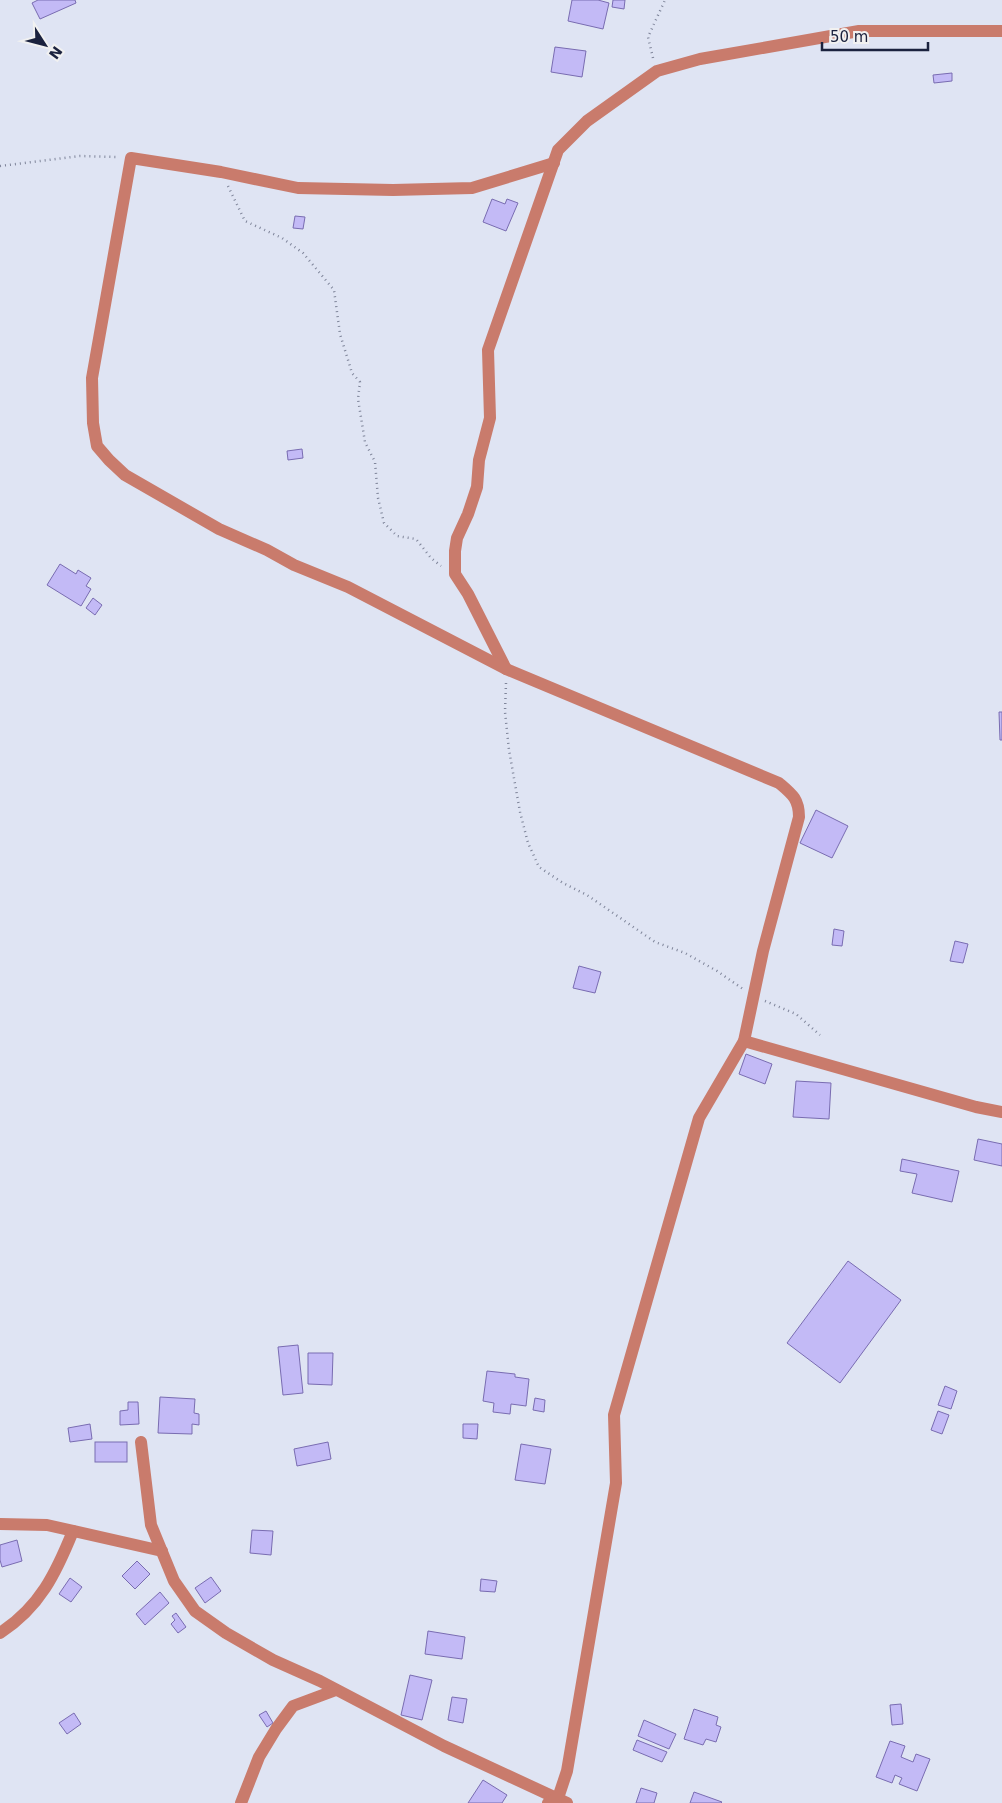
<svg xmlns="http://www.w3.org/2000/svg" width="1002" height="1803" font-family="'DejaVu Sans',sans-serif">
	<rect width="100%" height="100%" fill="#dfe4f3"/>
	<g fill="#c3baf6" stroke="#796cb1">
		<path d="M38,0H75L76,3L40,19L32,3Z"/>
		<path d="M572,0H598L609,3L603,29L568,21Z"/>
		<path d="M613,0H625L624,9L612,7Z"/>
		<path d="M555,47L586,51L582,77L551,72Z"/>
		<path d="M952,73V81L934,83L933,75Z"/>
		<path d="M492,199L505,204L507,199L518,203L506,231L483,222Z"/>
		<path d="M295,216L305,217L303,229L293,228Z"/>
		<path d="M302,449L303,458L288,460L287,451Z"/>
		<path d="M60,564L76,574L78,570L91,578L86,586L91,589L81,606L47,585Z"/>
		<path d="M93,598L102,605L95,615L86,608Z"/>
		<path d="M999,712H1002V740H1000Z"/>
		<path d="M816,810L848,826L832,858L800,843Z"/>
		<path d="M834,929L844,931L842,946L832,945Z"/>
		<path d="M955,941L968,944L963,963L950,961Z"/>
		<path d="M579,966L601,972L595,993L573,988Z"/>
		<path d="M746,1054L772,1064L765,1084L739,1074Z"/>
		<path d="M796,1081L831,1083L829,1119L793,1117Z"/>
		<path d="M978,1139L1002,1144V1166L974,1160Z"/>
		<path d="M902,1159L959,1171L952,1202L912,1193L917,1174L900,1171Z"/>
		<path d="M848,1261L901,1300L840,1383L787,1343Z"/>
		<path d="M298,1345L303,1393L283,1395L278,1347Z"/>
		<path d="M308,1353H333L332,1385L308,1384Z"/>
		<path d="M487,1371L515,1374V1377L529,1379L526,1406L511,1404L510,1414L493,1412L494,1403L483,1401Z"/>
		<path d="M945,1386L957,1391L951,1409L938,1405Z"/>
		<path d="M160,1397L195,1399L194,1413L199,1414V1425L192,1424V1434L158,1433Z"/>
		<path d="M535,1398L545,1400L544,1412L533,1410Z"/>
		<path d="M128,1402H138L139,1424L120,1425V1411L128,1410Z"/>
		<path d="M938,1411L949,1415L942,1434L931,1430Z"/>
		<path d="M90,1424L92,1439L70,1442L68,1428Z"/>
		<path d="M463,1424H478L477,1439L463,1438Z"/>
		<rect x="95" y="1442" width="32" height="20"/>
		<path d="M328,1442L331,1459L297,1466L294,1449Z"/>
		<path d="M521,1444L551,1449L545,1484L515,1480Z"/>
		<path d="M252,1530L273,1531L271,1555L250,1553Z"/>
		<path d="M17,1540L22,1561L2,1567L0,1560V1545Z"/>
		<path d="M137,1561L150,1574L135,1589L122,1576Z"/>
		<path d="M211,1577L221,1591L205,1603L195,1588Z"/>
		<path d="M70,1578L82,1587L71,1602L59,1594Z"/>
		<path d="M481,1579L497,1581L495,1592L480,1591Z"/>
		<path d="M160,1592L169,1603L145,1625L136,1614Z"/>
		<path d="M176,1613L186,1627L178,1633L171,1624L175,1620L172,1616Z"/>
		<path d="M428,1631L465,1637L462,1659L425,1654Z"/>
		<path d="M410,1675L432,1680L422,1720L401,1715Z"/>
		<path d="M452,1697L467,1699L463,1723L448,1720Z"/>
		<path d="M901,1704L903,1724L892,1725L890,1705Z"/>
		<path d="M694,1709L718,1717L716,1725L721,1727L716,1742L706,1739L703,1745L684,1739Z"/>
		<path d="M266,1711L273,1723L267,1727L259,1715Z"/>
		<path d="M74,1713L81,1724L67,1734L59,1723Z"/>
		<path d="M644,1720L676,1734L669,1749L638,1736Z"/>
		<path d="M637,1740L667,1752L662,1762L633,1750Z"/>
		<path d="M890,1741L905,1746L901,1757L913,1762L916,1754L930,1759L917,1791L899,1784L902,1778L895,1775L892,1783L876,1777Z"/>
		<path d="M483,1780L507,1795L502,1803H468Z"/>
		<path d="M641,1788L657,1793L654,1803H636Z"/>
		<path d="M694,1792L722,1802L721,1803H690Z"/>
	</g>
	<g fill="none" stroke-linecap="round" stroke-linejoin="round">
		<g stroke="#7f859a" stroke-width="2.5" stroke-dasharray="1 4" stroke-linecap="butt">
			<path d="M653,58L648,37L665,0"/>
			<path d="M0,166L80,156L118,157"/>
			<path d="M228,186L245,221L282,238L303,253L334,290L340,334L352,373L360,382L358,399L365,442L375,462L378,498L384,523L397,536L416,539L431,558L441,566"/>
			<path d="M506,683L505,712L509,750L520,812L528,843L539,867L563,883L587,895L655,942L685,953L717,971L743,989"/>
			<path d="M765,1001L796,1014L820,1035"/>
		</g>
		<g stroke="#c97b6c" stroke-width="12">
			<path d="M506,669L468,594L455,574V551L457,538L468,514L477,487L479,460L490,418L488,350L558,150L587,121L657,71L700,59L859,31H1002"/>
			<path d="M744,1041L976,1107L1002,1112"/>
			<path d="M141,1442L151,1525L174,1581L195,1611L226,1633L273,1660L320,1681L444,1746L567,1803"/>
			<path d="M0,1524L47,1525L162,1551"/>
			<path d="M0,1633C40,1607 56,1573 73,1531"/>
			<path d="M241,1803L259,1757L276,1729L293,1706L336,1690"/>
			<path d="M548,1803L558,1798L567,1771L616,1483L614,1415L699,1118L744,1041L763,951L799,817C799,799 792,794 779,783L506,669L348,587L294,565L267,550L219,529L125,475L109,460L97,446L93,423L92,378L131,158L221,172L298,188L393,190L472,188L554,163"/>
		</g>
	</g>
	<g transform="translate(45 45) rotate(126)" stroke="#f1f1f1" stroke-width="4" paint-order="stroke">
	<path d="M0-4L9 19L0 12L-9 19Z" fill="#1b223e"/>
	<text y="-8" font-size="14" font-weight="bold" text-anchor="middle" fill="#1b223e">N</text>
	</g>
	<path d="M822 42v8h106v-8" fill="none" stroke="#1b223e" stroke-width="2.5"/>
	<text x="830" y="42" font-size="15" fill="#1b223e" stroke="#f1f1f1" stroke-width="4" paint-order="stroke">50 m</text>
</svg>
